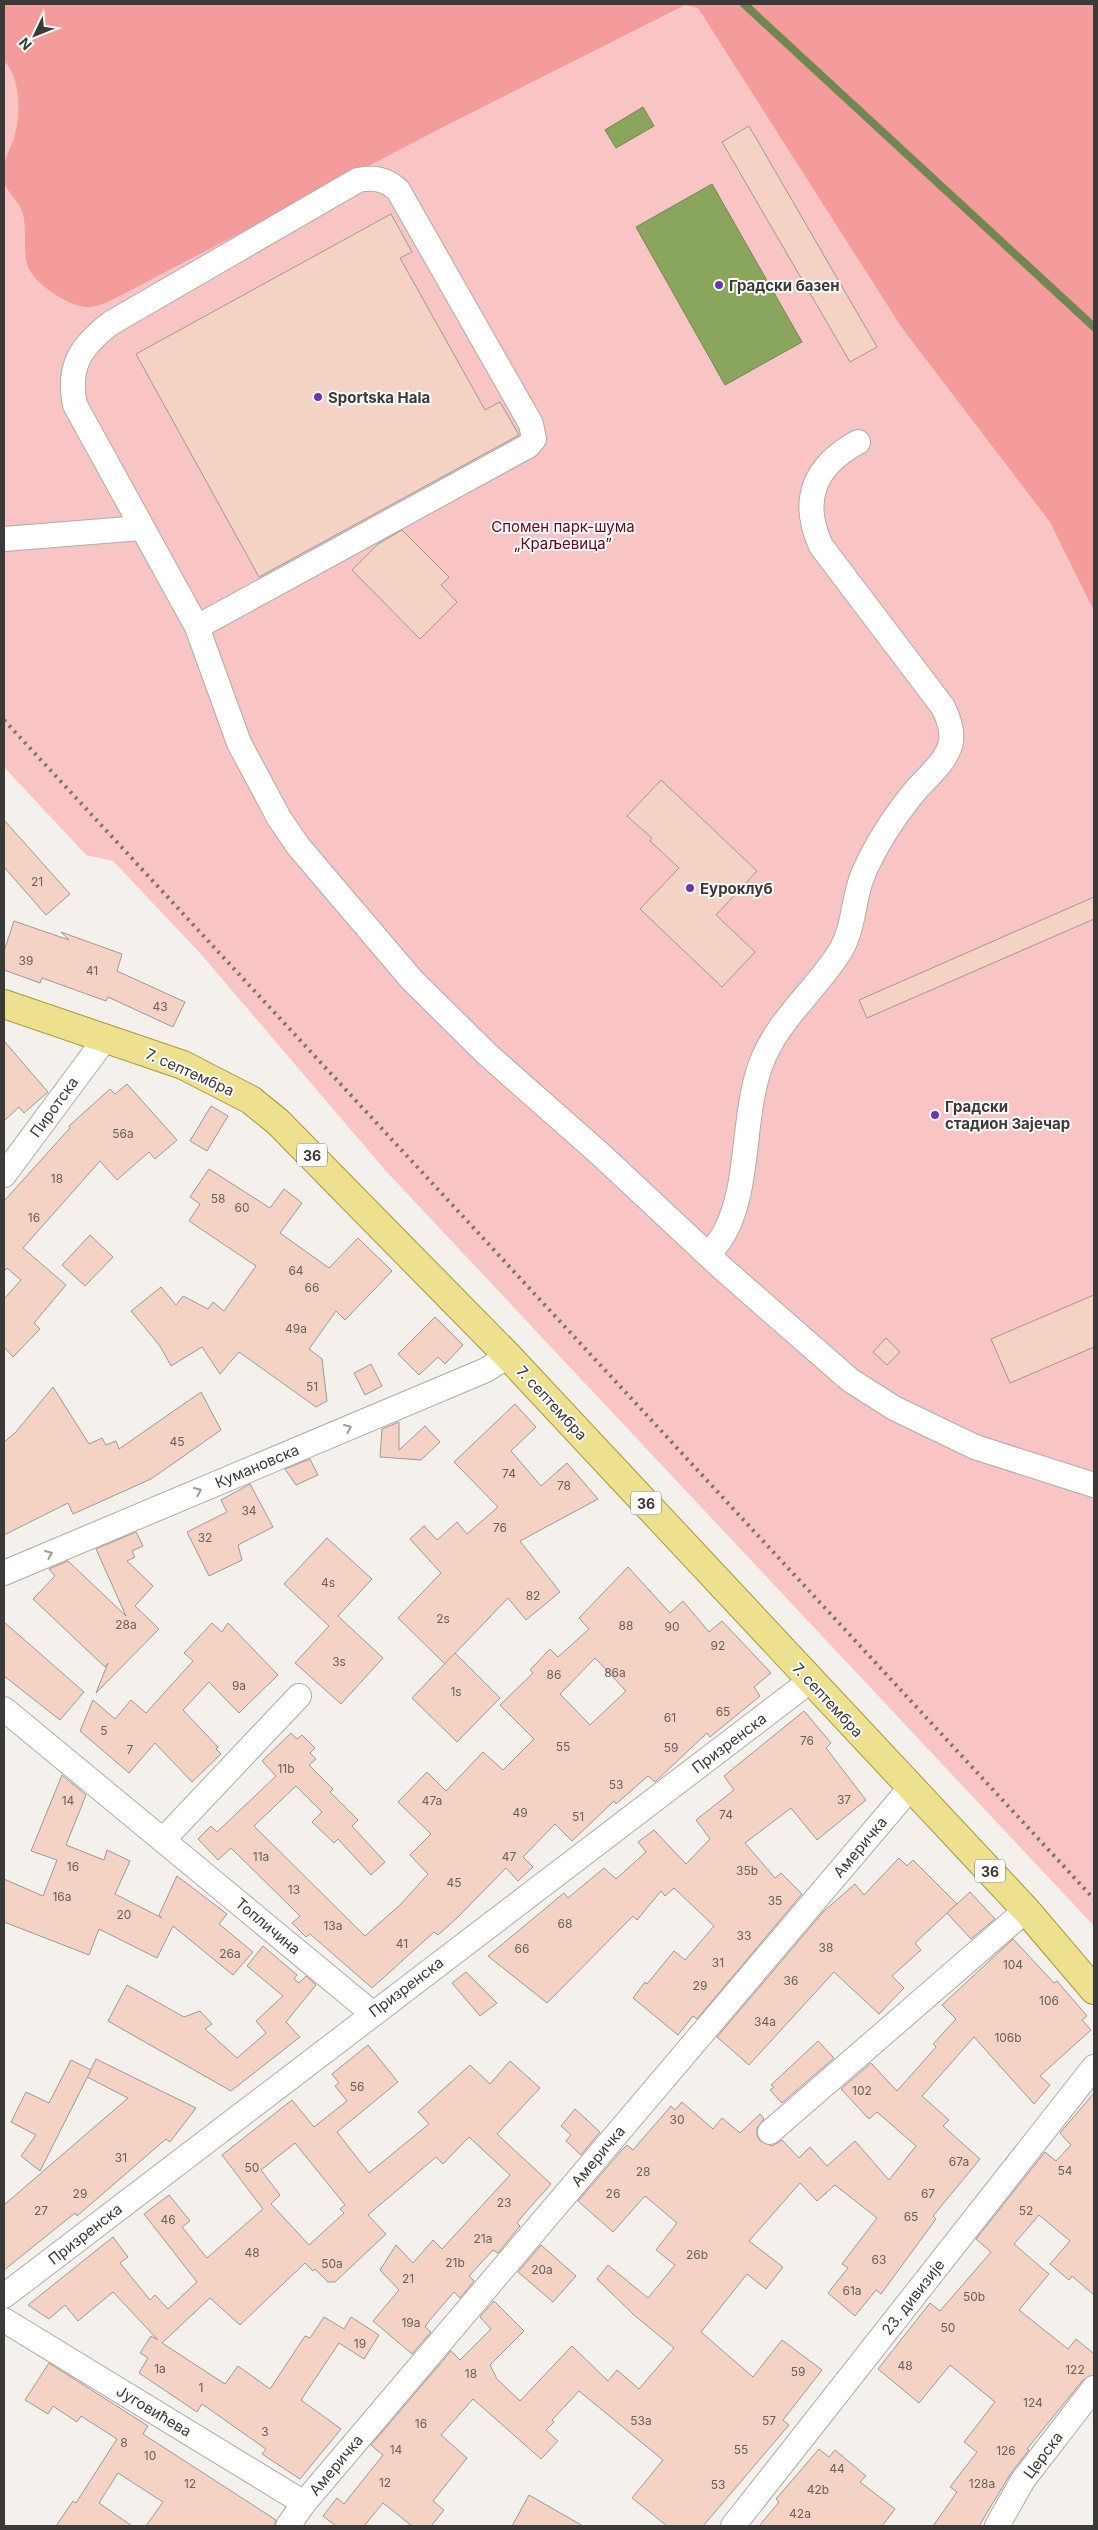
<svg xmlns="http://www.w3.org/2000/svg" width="1098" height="2530" font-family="Inter,sans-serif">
	<rect width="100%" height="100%" fill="#f4f1ec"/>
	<path fill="#f8c5c4" d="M4,4H1094V1926L385,1170L200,953L113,861L86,855L4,767Z"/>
	<path fill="#f49c9b" d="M4,4H1094V611L1050,522L902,328L698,8L685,5L447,125L108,302C102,304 93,308 86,307C68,306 35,284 28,267C22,248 28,229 22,211C18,199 4,191 4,178C3,160 8,154 14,138C21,117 21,77 4,61Z"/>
	<g fill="#89a65c" stroke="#728651">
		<path d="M643,107L654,126L616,148L605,130Z"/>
		<path d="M712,184L802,342L725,385L636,227Z"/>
	</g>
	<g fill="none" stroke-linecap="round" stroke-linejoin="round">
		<path stroke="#728651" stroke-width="8" d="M744,4L1094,327"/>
	</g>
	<g fill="#f4d3c4" stroke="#9e9896" fill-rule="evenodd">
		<path d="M749,126L877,347L850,362L722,142Z"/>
		<path d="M391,214L412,252L400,258L485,410L500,402L519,435L259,577L136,354Z"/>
		<path d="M402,530L449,577L441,585L457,602L420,639L352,570L378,544Z"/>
		<path d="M661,780L757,871L716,915L755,952L722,987L640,909L679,868L650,841L652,838L627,816Z"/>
		<path d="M4,820L70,894L46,915L4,867Z"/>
		<path d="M1094,897V919L867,1018L859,1000Z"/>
		<path d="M14,921L69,940L61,932L122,954L117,971L185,1002L173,1027L108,997L106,1001L42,978L40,983L4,970V951Z"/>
		<path d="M4,1041L48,1092L24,1113L19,1107L4,1121Z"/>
		<path d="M127,1084L177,1140L155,1159L149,1152L117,1180L100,1161L23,1248L66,1285L34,1323L40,1329L13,1357L4,1347V1299L21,1280L7,1268L4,1272V1201L70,1128L69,1126L110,1089L115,1094Z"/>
		<path d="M211,1106L228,1116L207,1151L190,1141Z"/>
		<path d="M209,1169L270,1208L284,1189L302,1203L280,1233L329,1268L358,1238L392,1271L345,1320L336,1311L309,1349L322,1359L327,1401L316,1407L239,1352L220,1374L202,1347L171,1366L160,1346L131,1311L161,1287L176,1305L183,1296L208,1309L213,1302L224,1311L256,1266L189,1221L200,1204L190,1197Z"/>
		<path d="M90,1235L113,1257L85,1286L62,1265Z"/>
		<path d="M1094,1295V1347L1010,1383L991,1339Z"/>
		<path d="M435,1317L463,1345L445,1364L438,1357L419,1375L398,1354Z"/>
		<path d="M886,1338L900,1352L887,1365L873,1352Z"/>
		<path d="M371,1364L382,1386L365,1395L354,1373Z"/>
		<path d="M53,1387L89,1444L102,1438L106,1445L116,1441L119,1449L201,1392L221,1430L151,1479L73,1514L68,1503L4,1535V1442L15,1433Z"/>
		<path d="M515,1404L536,1427L511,1451L541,1486L567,1463L598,1499L520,1541L560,1592L526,1620L508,1598L445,1664L398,1618L441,1573L410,1539L424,1526L437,1540L457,1522L467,1534L498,1507L454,1462Z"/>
		<path d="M399,1422V1450L425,1426L440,1442L421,1460L380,1457L382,1429Z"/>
		<path d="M310,1459L318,1475L296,1485L285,1469Z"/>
		<path d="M250,1484L273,1527L238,1545L242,1560L209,1576L187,1532L227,1512L221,1500Z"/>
		<path d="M136,1532L143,1546L132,1551L135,1557L127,1561L153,1586L135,1606L159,1629L96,1693L108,1663L105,1667L33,1599L55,1576L49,1569L68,1561L126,1616L96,1549Z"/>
		<path d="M327,1538L372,1579L338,1616L383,1658L341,1704L295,1663L329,1626L284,1584Z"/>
		<path d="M628,1567L670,1613L683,1601L709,1632L722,1621L771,1673L754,1687L760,1696L710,1737L707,1733L655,1782L648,1776L616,1804L614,1801L572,1841L555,1824L523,1857L533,1867L518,1881L506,1868L457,1918L438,1935L434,1932L372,1988L310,1934L306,1937L292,1923L300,1916L231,1848L218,1860L198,1839L211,1826L217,1832L276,1776L262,1761L291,1733L297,1739L302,1735L315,1748L310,1753L316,1759L309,1765L333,1789L330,1792L358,1820L352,1826L385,1862L371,1875L338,1839L334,1843L312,1822L322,1812L296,1786L254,1826L365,1936L401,1904L428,1874L410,1855L431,1834L398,1802L427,1772L446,1791L483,1752L503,1770L534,1739L500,1705L533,1673L530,1670L550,1649L558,1657L589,1629L579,1618ZM595,1658L626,1691L590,1725L560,1694Z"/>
		<path d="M4,1622L84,1692L60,1720L4,1676Z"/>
		<path d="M212,1623L222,1632L228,1623L278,1675L239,1713L209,1682L183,1710L218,1747L216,1749L221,1754L192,1782L155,1743L129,1773L80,1731L93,1700L115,1719L131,1700L146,1713L193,1661L184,1653Z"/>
		<path d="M455,1653L500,1698L457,1742L412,1698Z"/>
		<path d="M804,1711L831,1743L826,1748L866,1800L817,1840L791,1808L745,1843L775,1878L781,1873L802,1894L697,2019L693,2016L678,2035L633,1998L645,1982L647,1984L674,1951L685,1960L714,1926L674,1888L665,1896L661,1891L637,1920L633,1916L547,2003L488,1956L564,1893L568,1898L604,1868L616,1879L646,1852L638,1842L654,1830L686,1864L710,1839L696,1820L734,1790L724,1776Z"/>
		<path d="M62,1775L86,1795L66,1845L104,1860L107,1850L130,1861L115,1894L162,1918L159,1915L177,1876L227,1914L219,1924L253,1952L233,1975L173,1926L157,1958L99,1929L89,1955L4,1922V1879L43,1896L57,1860L31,1851Z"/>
		<path d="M899,1858L907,1866L913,1860L957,1904L915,1943L921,1950L892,1976L904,1988L879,2014L834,1972L749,2065L717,2037L824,1911L855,1884L864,1895Z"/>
		<path d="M970,1892L995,1919L971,1939L947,1913Z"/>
		<path d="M1013,1939L1054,1983L1057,1981L1087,2016L1082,2020L1091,2030L1040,2076L1050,2085L1034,2104L974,2037L922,2096L949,2120L943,2126L980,2159L933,2216L936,2219L881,2294L876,2290L855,2316L828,2293L848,2268L842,2264L877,2218L835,2185L817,2201L800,2183L749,2241L783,2267L766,2289L747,2274L701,2332L753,2377L782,2340L822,2370L783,2420L789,2425L703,2526H667L632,2498L663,2460L579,2391L552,2420L554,2422L546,2430L558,2441L541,2459L473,2399L441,2435L467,2458L433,2501L444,2510L431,2526H412L383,2503L364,2526H336L323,2516L337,2498L344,2504L383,2455L371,2445L451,2351L460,2360L491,2329L480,2317L494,2301L524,2331L490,2365L497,2379L520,2401L572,2346L608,2381L617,2370L639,2389L674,2348L634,2315L597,2279L608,2265L648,2298L675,2265L656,2250L677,2223L645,2196L613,2232L578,2201L621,2151L627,2145L633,2150L671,2106L675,2110L682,2102L713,2129L722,2118L740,2133L760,2114L764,2119L757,2128V2135L760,2141L772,2146L782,2140L799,2158L810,2147L827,2166L855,2141L889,2180L916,2146L877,2112L869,2119L841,2089L871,2063L897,2091L936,2047L933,2044L956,2019L942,2005Z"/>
		<path d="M263,1946L297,1975L294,1979L299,1983L306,1976L316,1985L286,2022L300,2037L231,2091L108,2021L127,1985L184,2017L200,2011L212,2024L205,2029L237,2058L266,2033L256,2021L283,1996L247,1966Z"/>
		<path d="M466,1972L497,2003L480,2016L452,1983Z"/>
		<path d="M818,2041L834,2058L782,2103L770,2090L774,2087L771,2085Z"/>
		<path d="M368,2045L398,2082L337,2132L369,2173L429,2124L418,2112L470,2065L490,2084L510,2061L540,2088L497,2134L551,2184L525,2213L517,2223L520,2226L498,2253L493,2250L469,2276L474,2281L460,2298L454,2292L429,2321L425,2327L431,2332L412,2354L373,2321L399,2290L380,2270L396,2245L413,2263L433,2240L442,2249L510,2175L469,2137L443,2164L436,2157L368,2215L386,2234L335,2282H328L315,2269L313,2271L305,2263L240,2325L210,2298L162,2343L225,2384L238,2366L270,2389L305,2336L310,2338L324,2317L344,2329L351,2317L379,2335L364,2359L339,2343L301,2400L341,2429L300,2479L262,2454L266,2449L202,2404L197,2412L139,2373L148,2358L140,2353L151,2336L158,2340L113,2292L78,2321L65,2305L49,2319L28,2305L113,2237L128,2257L120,2263L150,2300L155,2295L168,2309L197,2282L144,2214L169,2195L190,2221L182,2227L207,2258L263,2209L222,2155L292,2100L314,2127L347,2101L335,2086L339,2083L332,2074ZM295,2143L345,2205L340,2209L344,2213L309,2245L271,2204L280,2195L261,2170Z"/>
		<path d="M96,2059L196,2108L170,2142L166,2139L77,2216L75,2213L4,2270V2205L128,2098L87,2077Z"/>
		<path d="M71,2060L91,2070L40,2171L21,2156L36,2135L11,2122L26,2092L49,2103Z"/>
		<path d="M1094,2093V2295L1072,2276L1069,2280L1050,2264L1070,2241L1039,2215L1014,2244L1049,2274L1019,2310L1068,2349L1076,2339L1094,2354V2375L1083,2380L1027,2449L1029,2450L1011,2473L979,2526H933L957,2492L950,2487L977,2452L964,2442L995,2402L950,2365L919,2403L878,2369L930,2303L940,2311L991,2252L976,2239L1045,2152L1056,2161L1071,2145L1060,2133Z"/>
		<path d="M575,2109L600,2132L581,2155L566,2141L571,2135L561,2126Z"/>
		<path d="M541,2245L576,2276L553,2302L518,2272Z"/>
		<path d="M49,2363L148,2426L143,2434L276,2520L274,2526H146L163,2502L118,2473L99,2503L132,2526H56L73,2501L76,2503L117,2439L81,2416L77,2422L53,2406L48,2414L25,2400Z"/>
		<path d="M819,2449L829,2457L835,2450L866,2476L860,2482L895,2509L882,2526H759L779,2502L776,2499Z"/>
		<path d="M529,2495L583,2526H512Z"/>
	</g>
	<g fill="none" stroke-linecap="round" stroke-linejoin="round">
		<defs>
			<g id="minor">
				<path d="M4,539L141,528"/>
				<path d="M197,627L528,446L534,439L531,424L398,190C386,179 374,177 358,180L111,323C81,346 67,366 75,405L197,627L239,743L279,818L298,846L412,980L488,1055L599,1153L722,1268L850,1380L894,1408L975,1447L1094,1485"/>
				<path d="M4,1175L105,1039"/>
				<path d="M709,1255C714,1247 722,1239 726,1230C750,1183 742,1115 761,1064C777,1020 817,989 841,950C854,927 853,901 862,877C875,845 893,818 915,791C927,777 944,764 950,746C954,733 949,719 943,707L821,546C800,500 814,466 858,442"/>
				<path d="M4,1573L486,1370L508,1356"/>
				<path d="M4,1709L372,2013"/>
				<path d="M163,1840L299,1696"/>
				<path d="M770,2132L1026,1910"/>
				<path d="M4,2296L810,1681"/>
				<path d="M4,2320L304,2503"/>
				<path d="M288,2526L304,2503L911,1787"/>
				<path d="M733,2526L1094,2067"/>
				<path d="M997,2526L1023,2480L1094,2388"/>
			</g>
			<path id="major" d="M4,1004L183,1065L251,1100L278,1122L508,1356L1026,1910L1094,1990"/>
		</defs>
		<use href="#minor" stroke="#b0aca8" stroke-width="26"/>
		<use href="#major" stroke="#a7993e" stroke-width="30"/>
		<use href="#minor" stroke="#fff" stroke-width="24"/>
		<use href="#major" stroke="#ede08e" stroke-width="28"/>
		<path stroke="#787673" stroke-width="4" stroke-dasharray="2.5 5" stroke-linecap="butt" d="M4,720L1094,1899"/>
	</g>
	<defs><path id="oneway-chevron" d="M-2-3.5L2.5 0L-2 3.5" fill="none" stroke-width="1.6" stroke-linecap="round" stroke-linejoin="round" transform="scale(1.25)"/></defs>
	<g stroke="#9d9c9c">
		<use href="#oneway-chevron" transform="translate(348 1428) rotate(-23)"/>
		<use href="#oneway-chevron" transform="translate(198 1491) rotate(-23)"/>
		<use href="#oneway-chevron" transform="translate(49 1554) rotate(-23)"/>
	</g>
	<g fill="#6e36ad" stroke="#fffefd" stroke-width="2">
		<circle cx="719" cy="285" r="5"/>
		<circle cx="318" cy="397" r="5"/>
		<circle cx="690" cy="888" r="5"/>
		<circle cx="935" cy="1115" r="5"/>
	</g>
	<g text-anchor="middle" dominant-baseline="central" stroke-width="4" stroke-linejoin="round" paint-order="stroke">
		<g font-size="12" fill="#69605b">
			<text x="37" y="881">21</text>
			<text x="26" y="960">39</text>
			<text x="92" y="970">41</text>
			<text x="160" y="1006">43</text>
			<text x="123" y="1133">56a</text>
			<text x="57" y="1178">18</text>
			<text x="218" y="1198">58</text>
			<text x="242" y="1207">60</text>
			<text x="34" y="1217">16</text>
			<text x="296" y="1270">64</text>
			<text x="312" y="1287">66</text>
			<text x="296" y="1328">49a</text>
			<text x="312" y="1386">51</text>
			<text x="177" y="1441">45</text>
			<text x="509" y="1473">74</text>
			<text x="564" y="1485">78</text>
			<text x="249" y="1510">34</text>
			<text x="500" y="1527">76</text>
			<text x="205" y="1537">32</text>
			<text x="328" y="1582">4s</text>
			<text x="533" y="1595">82</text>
			<text x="443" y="1618">2s</text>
			<text x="126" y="1624">28a</text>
			<text x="626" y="1625">88</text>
			<text x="672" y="1626">90</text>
			<text x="718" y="1645">92</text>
			<text x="339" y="1661">3s</text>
			<text x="615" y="1672">86a</text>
			<text x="554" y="1674">86</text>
			<text x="239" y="1685">9a</text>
			<text x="456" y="1691">1s</text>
			<text x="723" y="1711">65</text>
			<text x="670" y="1717">61</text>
			<text x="104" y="1730">5</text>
			<text x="807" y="1740">76</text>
			<text x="563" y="1746">55</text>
			<text x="671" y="1747">59</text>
			<text x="130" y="1749">7</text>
			<text x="286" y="1768">11b</text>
			<text x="616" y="1784">53</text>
			<text x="844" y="1799">37</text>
			<text x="68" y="1800">14</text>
			<text x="432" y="1800">47a</text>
			<text x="520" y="1812">49</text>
			<text x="726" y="1814">74</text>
			<text x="578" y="1816">51</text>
			<text x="261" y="1856">11a</text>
			<text x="509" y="1856">47</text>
			<text x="73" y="1866">16</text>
			<text x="747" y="1870">35b</text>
			<text x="454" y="1882">45</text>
			<text x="294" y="1889">13</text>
			<text x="62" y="1896">16a</text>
			<text x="775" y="1900">35</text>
			<text x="124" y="1914">20</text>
			<text x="565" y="1923">68</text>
			<text x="333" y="1925">13a</text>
			<text x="744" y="1935">33</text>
			<text x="402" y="1943">41</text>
			<text x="826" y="1947">38</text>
			<text x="522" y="1948">66</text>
			<text x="230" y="1953">26a</text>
			<text x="718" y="1962">31</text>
			<text x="1013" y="1964">104</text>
			<text x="791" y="1980">36</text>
			<text x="700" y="1985">29</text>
			<text x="1049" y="2000">106</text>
			<text x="765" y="2021">34a</text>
			<text x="1008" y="2037">106b</text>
			<text x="357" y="2086">56</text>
			<text x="862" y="2090">102</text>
			<text x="677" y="2119">30</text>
			<text x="121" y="2157">31</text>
			<text x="959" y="2161">67a</text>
			<text x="252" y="2167">50</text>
			<text x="1065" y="2170">54</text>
			<text x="643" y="2171">28</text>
			<text x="80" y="2193">29</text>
			<text x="613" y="2193">26</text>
			<text x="928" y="2193">67</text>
			<text x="504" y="2202">23</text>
			<text x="41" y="2210">27</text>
			<text x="1026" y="2210">52</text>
			<text x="911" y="2216">65</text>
			<text x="168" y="2219">46</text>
			<text x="483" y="2238">21a</text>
			<text x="252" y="2252">48</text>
			<text x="697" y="2254">26b</text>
			<text x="879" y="2259">63</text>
			<text x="455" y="2262">21b</text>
			<text x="332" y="2263">50a</text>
			<text x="542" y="2269">20a</text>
			<text x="408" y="2278">21</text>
			<text x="852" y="2290">61a</text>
			<text x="974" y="2296">50b</text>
			<text x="411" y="2322">19a</text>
			<text x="948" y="2327">50</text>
			<text x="360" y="2343">19</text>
			<text x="905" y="2365">48</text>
			<text x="160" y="2368">1a</text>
			<text x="1075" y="2369">122</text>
			<text x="798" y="2371">59</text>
			<text x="471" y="2373">18</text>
			<text x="201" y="2387">1</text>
			<text x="1033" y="2402">124</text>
			<text x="641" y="2420">53a</text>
			<text x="769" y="2420">57</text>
			<text x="421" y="2423">16</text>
			<text x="265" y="2431">3</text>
			<text x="124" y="2442">8</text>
			<text x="396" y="2449">14</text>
			<text x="741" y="2449">55</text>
			<text x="1006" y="2450">126</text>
			<text x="150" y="2455">10</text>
			<text x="837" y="2468">44</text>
			<text x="385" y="2482">12</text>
			<text x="190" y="2483">12</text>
			<text x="982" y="2483">128a</text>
			<text x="718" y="2484">53</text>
			<text x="818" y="2489">42b</text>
			<text x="800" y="2513">42a</text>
		</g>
		<g fill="#fffefd" stroke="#767573" stroke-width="1">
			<rect x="297" y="1143.5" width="30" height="23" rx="4"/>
			<rect x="631" y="1491.5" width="30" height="23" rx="4"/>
			<rect x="975" y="1859.5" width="30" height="23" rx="4"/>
		</g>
		<g font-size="14" font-weight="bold" fill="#3b3a38">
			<text x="312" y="1155">36</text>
			<text x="646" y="1503">36</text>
			<text x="990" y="1871">36</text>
		</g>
		<g font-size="15" font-weight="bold" fill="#3b3a38" stroke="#fffefd" text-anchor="start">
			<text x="729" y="285">Градски базен</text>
			<text x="328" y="397">Sportska Hala</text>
			<text x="700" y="888">Еуроклуб</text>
			<text x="945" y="1106">Градски<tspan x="945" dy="17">стадион Зајечар</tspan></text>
		</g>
		<g font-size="15" fill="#6d0117" stroke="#fffefd">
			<text x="563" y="526">Спомен парк-шума<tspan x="563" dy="17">„Краљевица”</tspan></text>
		</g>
		<g font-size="15" fill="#3b3a38" stroke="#fffefd">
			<text transform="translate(190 1072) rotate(24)">7. септембра</text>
			<text transform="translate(54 1107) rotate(-54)">Пиротска</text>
			<text transform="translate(552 1403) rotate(47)">7. септембра</text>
			<text transform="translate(257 1466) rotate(-23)">Кумановска</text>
			<text transform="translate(828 1700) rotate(47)">7. септембра</text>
			<text transform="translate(729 1743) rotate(-37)">Призренска</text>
			<text transform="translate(860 1847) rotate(-50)">Америчка</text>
			<text transform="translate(268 1926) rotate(40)">Топличина</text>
			<text transform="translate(406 1987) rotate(-37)">Призренска</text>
			<text transform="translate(598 2156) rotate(-50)">Америчка</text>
			<text transform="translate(85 2234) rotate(-38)">Призренска</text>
			<text transform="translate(913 2297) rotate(-52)">23. дивизије</text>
			<text transform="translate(154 2411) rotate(31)">Југовићева</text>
			<text transform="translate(1043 2455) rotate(-53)">Церска</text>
			<text transform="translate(336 2465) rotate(-50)">Америчка</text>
		</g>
	</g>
	<rect width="1098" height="2530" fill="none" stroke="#3b3a38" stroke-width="10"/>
	<g transform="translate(35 35) rotate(227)" stroke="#fffefd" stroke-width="4" paint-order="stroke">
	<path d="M0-4L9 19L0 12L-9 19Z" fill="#3b3a38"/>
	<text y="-8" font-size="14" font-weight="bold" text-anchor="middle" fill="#3b3a38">N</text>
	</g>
</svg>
